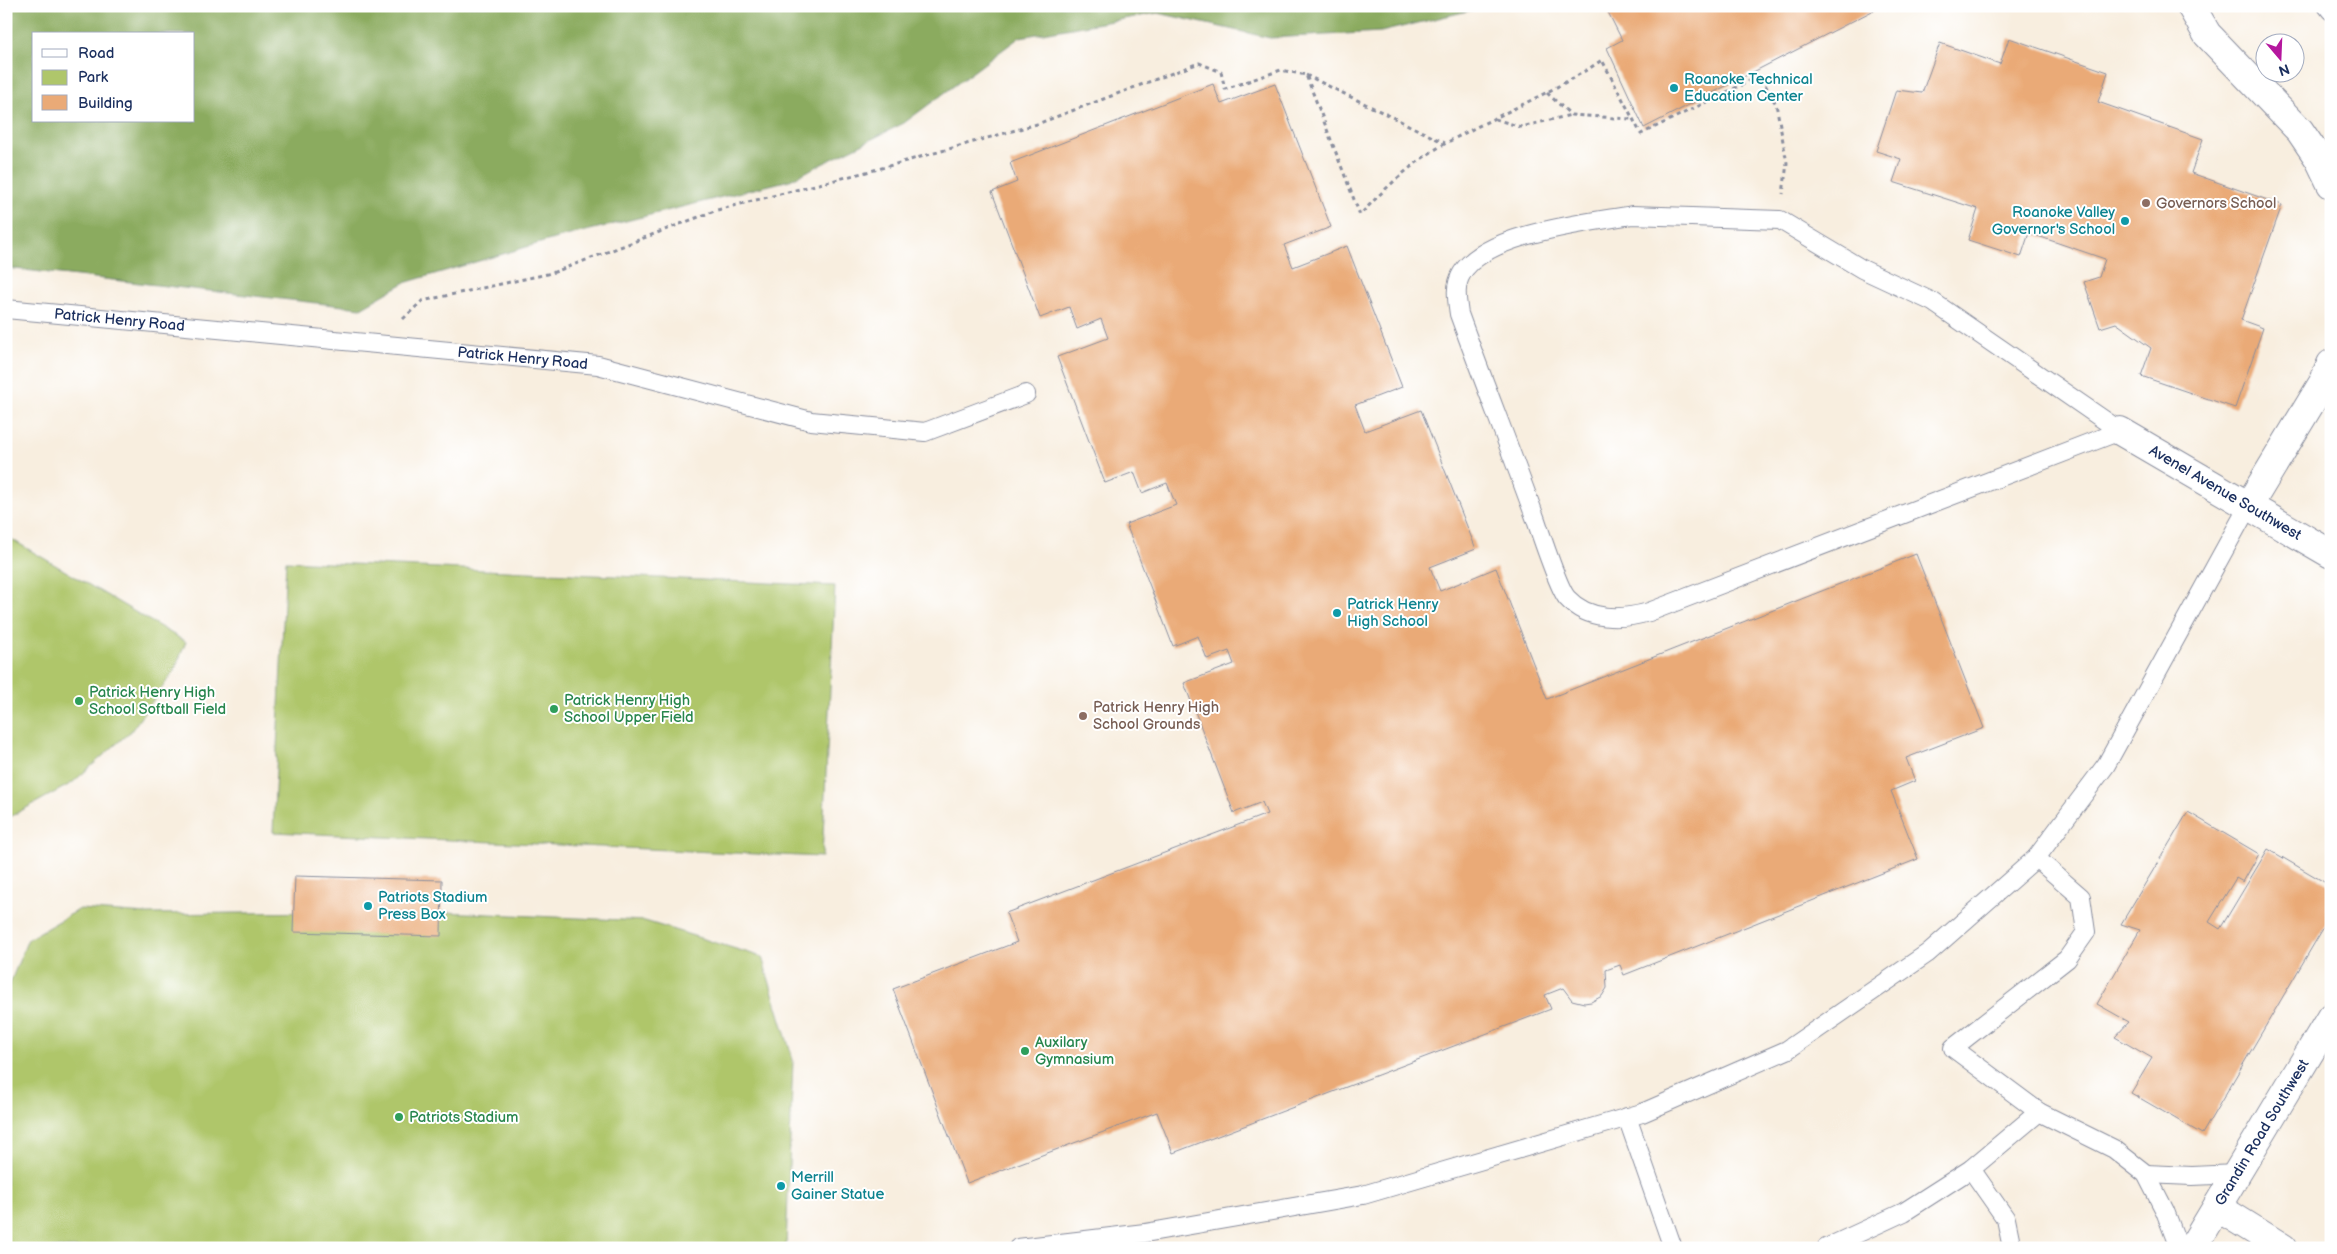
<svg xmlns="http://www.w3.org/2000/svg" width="2337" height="1254" font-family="'Balsamiq Sans',sans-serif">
	<rect width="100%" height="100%" fill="#fff"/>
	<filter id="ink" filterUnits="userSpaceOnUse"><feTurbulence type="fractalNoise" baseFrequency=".02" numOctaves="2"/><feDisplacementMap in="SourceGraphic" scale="10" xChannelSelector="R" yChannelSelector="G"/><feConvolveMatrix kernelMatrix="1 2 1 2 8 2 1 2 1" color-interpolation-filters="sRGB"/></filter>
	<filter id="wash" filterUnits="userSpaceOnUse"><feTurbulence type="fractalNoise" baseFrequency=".0096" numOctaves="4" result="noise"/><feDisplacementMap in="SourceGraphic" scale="20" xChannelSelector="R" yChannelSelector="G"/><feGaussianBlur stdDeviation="1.12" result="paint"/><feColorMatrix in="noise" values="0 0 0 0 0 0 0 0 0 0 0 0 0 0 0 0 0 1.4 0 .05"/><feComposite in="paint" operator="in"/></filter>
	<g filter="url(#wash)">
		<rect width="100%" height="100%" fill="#f8eedf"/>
		<g fill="#afc66b" stroke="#657a64">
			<path d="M6,536L186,642L174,671L131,731L72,783L6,819Z"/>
			<path d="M286,561L835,586L822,857L273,832Z"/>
			<path d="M80,909L146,914L422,911L645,921L762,957L793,1060L786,1248H6V993L28,939Z"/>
		</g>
		<path fill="#8bab5f" stroke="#536d5e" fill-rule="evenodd" d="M6,6H1488L1381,32L1270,38L1158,13L1020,37L904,123L790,180L554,239L404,283L361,308L6,268ZM34,34H194V121H34Z"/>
		<g id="blocks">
			<g fill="#eaaa77">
				<path d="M1605,6H1882L1644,128L1607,48L1622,40Z"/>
				<path d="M2009,38L2108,72L2098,102L2203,139L2191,173L2282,205L2241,320L2263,328L2235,408L2141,376L2151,348L2116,323L2100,328L2084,282L2099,277L2105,259L2029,233L2021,257L1968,240L1978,209L1893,182L1901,159L1876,151L1896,90L1922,93L1940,43L2000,64Z"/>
				<path d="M1213,84L1221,104L1275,84L1331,227L1284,245L1293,267L1347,246L1402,387L1355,405L1365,431L1421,410L1476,549L1430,567L1440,591L1496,568L1547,699L1916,554L1984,728L1906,758L1915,781L1891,791L1918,859L1624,975L1620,965L1606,970L1607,988L1602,996L1591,1002L1584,1003L1572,1000L1563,988L1545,995L1551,1009L1173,1153L1157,1112L967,1183L893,989L1017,942L1006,913L1267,814L1262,802L1234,813L1184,683L1234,664L1229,651L1207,659L1198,636L1173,646L1126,524L1176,505L1167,483L1142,493L1134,472L1105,483L1057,357L1108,338L1101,319L1077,329L1069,307L1040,318L992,192L1017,182L1010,163Z"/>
				<path d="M2188,812L2259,854L2243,882L2236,878L2209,922L2220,929L2268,849L2331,886V915L2202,1134L2131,1093L2152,1058L2115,1037L2129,1022L2097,1004L2140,930L2121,924Z"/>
				<path d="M295,876L442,880L441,936L293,932Z"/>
			</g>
		</g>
	</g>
	<g filter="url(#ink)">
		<use href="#blocks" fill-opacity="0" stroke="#8a8e9e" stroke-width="1"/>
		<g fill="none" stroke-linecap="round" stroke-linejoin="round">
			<defs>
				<g id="service">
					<path d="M2327,6L2331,11"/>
					<path d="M1632,215L1780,220L1862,269L1933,302L2120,431L1649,612C1621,620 1588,621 1567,598C1559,589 1541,535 1536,520C1511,451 1484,383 1459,314C1457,300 1454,286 1462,273C1486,233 1588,223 1632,215Z"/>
					<path id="s1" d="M6,309L598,365L811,421L925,432L1026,394"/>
					<path d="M2039,1112L2114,1149L2146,1174L2165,1211L2179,1248"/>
					<path d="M1627,1117L1673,1248"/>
					<path d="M1971,1169L2006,1219L2012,1248"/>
					<path d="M2146,1174L2192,1176L2237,1174"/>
					<path d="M1018,1248L1145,1233L1363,1195L1642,1113L1787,1050L1928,953L2036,858L2106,765L2249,505"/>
					<path d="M1826,1248L1904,1212L1971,1169L2039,1112L1953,1048L2067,959L2086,932L2081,897L2036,858"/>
				</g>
				<g id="minor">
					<path d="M2191,6L2207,34L2300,131L2319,159L2331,184"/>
					<path id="s2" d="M2120,431L2331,554"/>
					<path d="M2249,505L2324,381L2331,364"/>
					<path d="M2217,1207L2283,1248"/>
				</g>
				<g id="tertiary">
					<path id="s3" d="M2192,1248L2331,1017"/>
				</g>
			</defs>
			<use href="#service" stroke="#8a8e9e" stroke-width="20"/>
			<use href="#minor" stroke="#8a8e9e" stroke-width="30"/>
			<use href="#tertiary" stroke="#8a8e9e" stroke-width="30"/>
			<g stroke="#8a8e9e" stroke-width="3" stroke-dasharray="4 4" stroke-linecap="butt">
				<path d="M1306,75L1445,143"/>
				<path d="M1547,93L1571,115L1631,119"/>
				<path d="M1495,119L1521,127L1571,115"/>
				<path d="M403,319L422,301L552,273L717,210L878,169L1037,124L1199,63L1221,72L1225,89L1281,70L1306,75L1360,215C1385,188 1415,160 1448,142C1499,114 1553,93 1602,60L1641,134L1760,76L1776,104L1787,163L1783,194"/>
			</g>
			<use href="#service" stroke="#fff" stroke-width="18"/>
			<use href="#minor" stroke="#fff" stroke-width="28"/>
			<use href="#tertiary" stroke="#fff" stroke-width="28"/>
		</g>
	</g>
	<g fill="#0f9aa8" stroke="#fff" stroke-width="2">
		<circle cx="1674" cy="88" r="5"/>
		<circle cx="2125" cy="221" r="5"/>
		<circle cx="1337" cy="613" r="5"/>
		<circle cx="368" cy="906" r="5"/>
		<circle cx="781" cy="1186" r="5"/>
	</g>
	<g fill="#8d6e63" stroke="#fff" stroke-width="2">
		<circle cx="2146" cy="203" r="5"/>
		<circle cx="1083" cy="716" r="5"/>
	</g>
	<g fill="#2e9e5b" stroke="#fff" stroke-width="2">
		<circle cx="79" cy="701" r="5"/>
		<circle cx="554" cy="709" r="5"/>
		<circle cx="1025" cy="1051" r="5"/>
		<circle cx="399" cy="1117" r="5"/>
	</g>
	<g text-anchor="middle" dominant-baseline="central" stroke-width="4" stroke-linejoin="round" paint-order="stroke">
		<g font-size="15" fill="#0d838f" stroke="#fff" text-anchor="start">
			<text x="1684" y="79">Roanoke Technical<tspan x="1684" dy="17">Education Center</tspan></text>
			<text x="2115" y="212" text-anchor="end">Roanoke Valley<tspan x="2115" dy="17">Governor's School</tspan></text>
			<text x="1347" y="604">Patrick Henry<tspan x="1347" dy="17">High School</tspan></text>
			<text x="378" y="897">Patriots Stadium<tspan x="378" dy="17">Press Box</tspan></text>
			<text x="791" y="1177">Merrill<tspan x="791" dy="17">Gainer Statue</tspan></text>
		</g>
		<g font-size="15" fill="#785e54" stroke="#fff" text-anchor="start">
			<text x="2156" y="203">Governors School</text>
			<text x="1093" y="707">Patrick Henry High<tspan x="1093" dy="17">School Grounds</tspan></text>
		</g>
		<g font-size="15" fill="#1b2f5e" stroke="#fff">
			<text stroke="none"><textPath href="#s1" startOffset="114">Patrick Henry Road</textPath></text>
			<text stroke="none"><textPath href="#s1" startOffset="519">Patrick Henry Road</textPath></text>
			<text stroke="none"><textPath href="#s2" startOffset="122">Avenel Avenue Southwest</textPath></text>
			<text stroke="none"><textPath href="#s3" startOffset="135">Grandin Road Southwest</textPath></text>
		</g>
		<g font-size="15" fill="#27864d" stroke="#fff" text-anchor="start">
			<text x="89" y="692">Patrick Henry High<tspan x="89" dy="17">School Softball Field</tspan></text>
			<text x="564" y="700">Patrick Henry High<tspan x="564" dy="17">School Upper Field</tspan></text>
			<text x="1035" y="1042">Auxilary<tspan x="1035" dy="17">Gymnasium</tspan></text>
			<text x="409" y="1117">Patriots Stadium</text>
		</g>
	</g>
	<rect width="2337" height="1254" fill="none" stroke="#fff" stroke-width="25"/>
	<rect x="32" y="32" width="162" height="90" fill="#ffffff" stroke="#a4acbf"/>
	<rect x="42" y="49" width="25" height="8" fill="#ffffff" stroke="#a4acbf"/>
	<text x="78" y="58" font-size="15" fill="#1b2f5e">Road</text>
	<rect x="42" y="70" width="25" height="15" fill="#afc66b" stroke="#a4acbf"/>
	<text x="78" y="82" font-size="15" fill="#1b2f5e">Park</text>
	<rect x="42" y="95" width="25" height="15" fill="#eaaa77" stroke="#a4acbf"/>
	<text x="78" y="108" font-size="15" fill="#1b2f5e">Building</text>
	<g transform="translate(2280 58) rotate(161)"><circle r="24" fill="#ffffff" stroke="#a4acbf"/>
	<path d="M0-4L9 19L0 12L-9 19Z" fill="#b5179e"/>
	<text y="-8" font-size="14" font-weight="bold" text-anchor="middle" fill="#1b2f5e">N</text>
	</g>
</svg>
